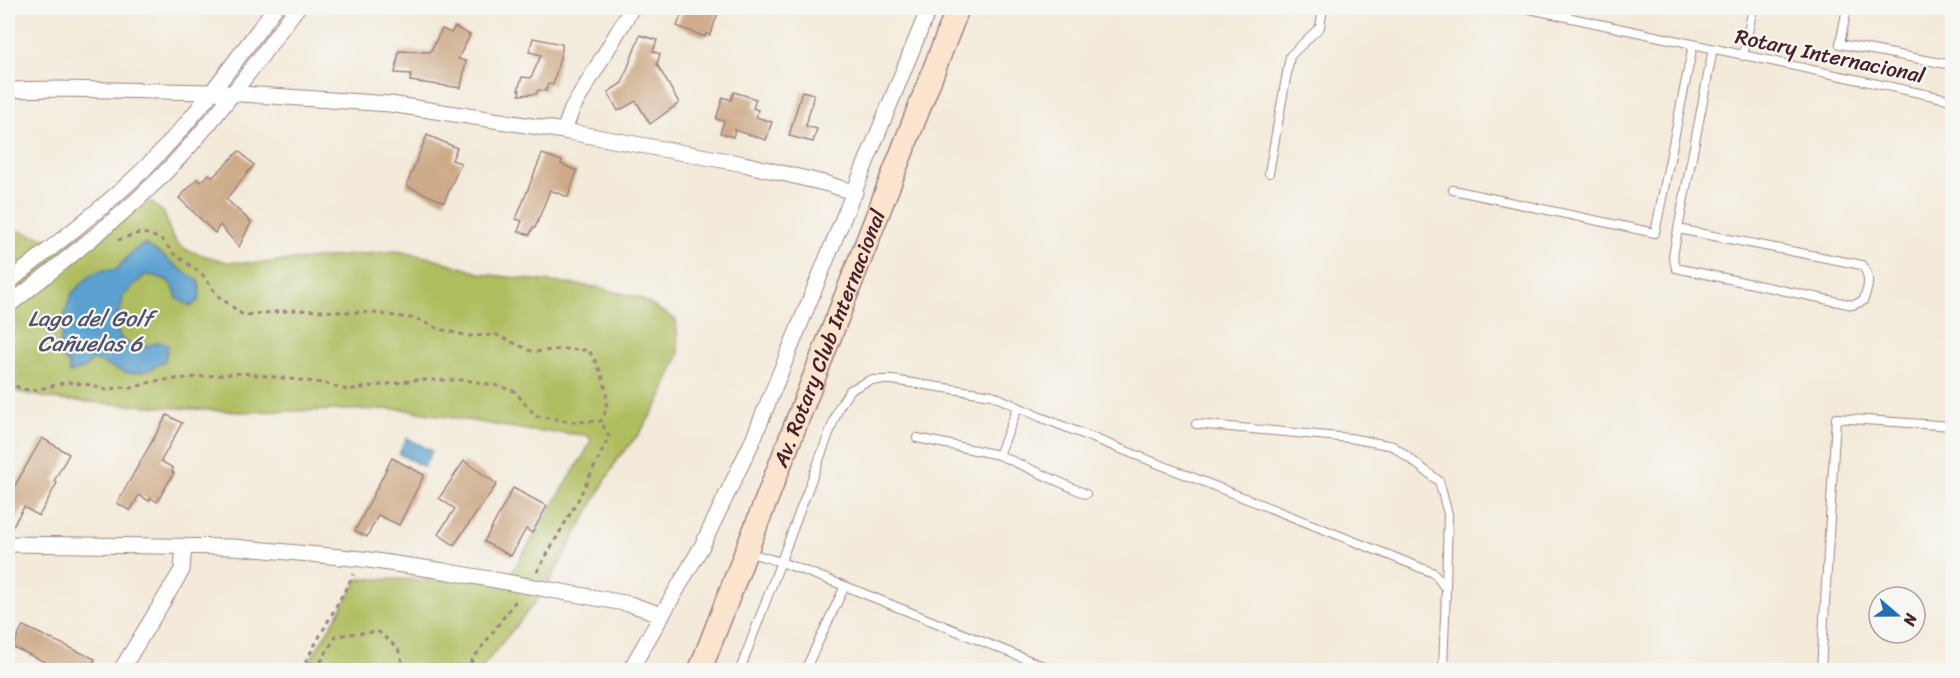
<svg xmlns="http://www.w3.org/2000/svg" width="1960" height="678" font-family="Sriracha,sans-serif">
	<rect width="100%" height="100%" fill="#f6f6f2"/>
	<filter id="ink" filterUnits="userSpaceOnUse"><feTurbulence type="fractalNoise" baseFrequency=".0167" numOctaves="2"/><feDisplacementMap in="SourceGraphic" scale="12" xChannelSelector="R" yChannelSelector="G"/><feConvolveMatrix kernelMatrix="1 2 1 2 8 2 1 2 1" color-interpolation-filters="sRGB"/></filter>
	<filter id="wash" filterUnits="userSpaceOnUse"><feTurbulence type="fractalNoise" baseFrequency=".008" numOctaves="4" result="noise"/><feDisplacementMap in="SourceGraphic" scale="24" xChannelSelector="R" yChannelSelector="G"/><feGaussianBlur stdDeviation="1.35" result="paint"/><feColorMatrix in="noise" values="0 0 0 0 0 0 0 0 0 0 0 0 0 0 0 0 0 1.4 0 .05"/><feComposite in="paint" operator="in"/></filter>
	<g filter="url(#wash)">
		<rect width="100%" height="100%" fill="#f3ead9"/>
		<path fill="#afbd5f" stroke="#7c6e45" stroke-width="1.5" d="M151,202L164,213L171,234L179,245L189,251L226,262L261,263L397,251L436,259L482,274L596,287L640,298L676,320L679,354L660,401L639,434L618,458L545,590L480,670H304L359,579L507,580L586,451L591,440L587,435L532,431L401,409L239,412L57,400L8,390V228L63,243Z"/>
		<g fill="#5ba1d0" stroke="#52607e" stroke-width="1.5">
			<path d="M144,244C164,253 178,271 198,280C201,292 203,300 191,306L177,299C174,280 163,276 145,275L123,296C123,305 117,315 117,324C116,347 142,350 159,342L168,345L165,361C159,363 154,368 148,370C126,379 112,365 92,360L85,368L69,373V364L61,357L59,350L65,313L72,293L92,274L104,270H116L133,251Z"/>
			<path d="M407,438L432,451L424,467L399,454Z"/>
		</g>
		<g id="blocks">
			<g fill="#cdaa88">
				<path d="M684,8H720L710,35L706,34L705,37L677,26Z"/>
				<path d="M455,27L470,35L458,59L466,61L461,88L410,81L411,74L395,73L399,51L430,52L442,29L451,33Z"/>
				<path d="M640,35L657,40L653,51L660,54L657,64L679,103L650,124L636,101L618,111L608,92L622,83Z"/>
				<path d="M533,38L562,44V50L553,85L548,84L546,91L538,90L536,94L519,95L520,90H518L522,77L531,78L541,55L529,52Z"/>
				<path d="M802,91L814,94L806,126L817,129L813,142L789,136Z"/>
				<path d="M734,92L756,99L753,108L758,110L756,117L772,122L766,140L735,130L733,137L720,133L724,121L716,119L723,97L731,100Z"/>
				<path d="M427,135L457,148L452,160L461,163L444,202L406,186Z"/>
				<path d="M239,151L254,165L226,199L251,222L239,247L220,225L215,233L179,198L197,179L201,182L209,174L213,177Z"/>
				<path d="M542,154L562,161L561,164L577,171L568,197L550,190L535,228L533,227L530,235L518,231L522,221L516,219Z"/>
				<path d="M167,415L182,423L161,461L173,468L172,472L174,473L157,502L151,498L149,501L139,495L130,511L117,503Z"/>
				<path d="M42,438L69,454L54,481L57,483L39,516L24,507L8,534V498Z"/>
				<path d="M392,458L424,475L399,525L378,515L367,537L355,531Z"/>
				<path d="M464,461L497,484L454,545L438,534L455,509L439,498Z"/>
				<path d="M513,488L547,506L532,533L526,529L511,556L484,542Z"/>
				<path d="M23,626L95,659L90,670H45L49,664L13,647Z"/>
			</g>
		</g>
	</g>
	<g filter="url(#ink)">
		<use href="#blocks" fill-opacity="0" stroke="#9e8482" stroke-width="1.5"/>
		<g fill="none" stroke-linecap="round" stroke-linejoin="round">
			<defs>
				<g id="lane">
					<path d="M1525,8L1952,100"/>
					<path d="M1847,8L1840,44L1952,65"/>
					<path d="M1743,56L1753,8"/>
					<path d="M1269,173L1290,56L1320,27L1323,8"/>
					<path d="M1453,190L1655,233L1693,45"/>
					<path d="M1678,229L1862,265C1871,277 1869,287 1863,301L1853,305L1676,268L1673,256L1678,229L1713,49"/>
					<path d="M1196,424L1350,438L1393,446L1439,481L1448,514L1446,589"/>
					<path d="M917,438L999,455L1086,494"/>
					<path d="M999,455L1018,407"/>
					<path d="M747,552L781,562L845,586L1053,670"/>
					<path d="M740,670L839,407L850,390L870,380H892L992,395L1040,417L1434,573L1446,589L1443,670"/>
					<path d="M805,670L845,586"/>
					<path d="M1821,670L1836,418L1952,426"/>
				</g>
				<g id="street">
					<path d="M8,90L60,89L212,92L390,104L564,131L744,164L828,184L855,193"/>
					<path d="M564,131L572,109L632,8"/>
					<path d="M8,283C47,250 90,219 128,184C185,133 229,69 275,8"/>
					<path d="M8,306C51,271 97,236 139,198C200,143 248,73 297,8"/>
					<path d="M8,544L233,547L362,559L444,571L630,604L662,615"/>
					<path d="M121,670L182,570L184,546"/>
					<path d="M630,670L702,546L752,442L929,8"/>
				</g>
				<g id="secondary">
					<path id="s1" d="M700,670L958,8"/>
				</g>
			</defs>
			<use href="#lane" stroke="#9e8482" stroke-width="10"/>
			<use href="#street" stroke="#9e8482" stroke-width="17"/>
			<use href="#secondary" stroke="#9e8482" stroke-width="25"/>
			<g stroke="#9e8482" stroke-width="3" stroke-dasharray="4.5 4.5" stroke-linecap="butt">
				<path d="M8,381L21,389L36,390L67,382L91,385L107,390L120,387L132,388L154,381L242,373L323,383L347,390L416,380H464L495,385L514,391L536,416L574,422L601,421C614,401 602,368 588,350L563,349L533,352L497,335L469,336L439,329L417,319L374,313L297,310L243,315L217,295L202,274L174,254L161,239L147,234L139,233L115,241"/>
				<path d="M537,572L578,500L609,437L601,421"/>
				<path d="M301,670L354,574"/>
				<path d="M316,670L336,636L358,633L379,632L398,649L405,670"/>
				<path d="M465,670L517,599"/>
			</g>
			<use href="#lane" stroke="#fff" stroke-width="8"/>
			<use href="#street" stroke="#fff" stroke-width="15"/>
			<use href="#secondary" stroke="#fbe5cf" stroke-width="22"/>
		</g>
	</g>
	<g text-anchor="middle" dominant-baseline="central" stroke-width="4.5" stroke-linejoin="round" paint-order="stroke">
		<g font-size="21" fill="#4a1f2b" stroke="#f6f6f2">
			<text transform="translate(1830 56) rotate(12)">Rotary Internacional</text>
			<text stroke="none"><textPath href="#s1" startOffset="356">Av. Rotary Club Internacional</textPath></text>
		</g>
		<g font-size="22" font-style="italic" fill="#51536d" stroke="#f6f6f2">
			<text x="90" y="318">Lago del Golf<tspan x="90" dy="25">Cañuelas 6</tspan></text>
		</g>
	</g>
	<rect width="1960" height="678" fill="none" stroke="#f6f6f2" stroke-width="30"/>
	<g transform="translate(1897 615) rotate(110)"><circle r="28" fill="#f6f6f2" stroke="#b1a0a2" stroke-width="1.5"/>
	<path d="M0-4.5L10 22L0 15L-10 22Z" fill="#1f6fb2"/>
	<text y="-9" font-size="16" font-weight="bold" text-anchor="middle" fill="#4a1f2b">N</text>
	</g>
</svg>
